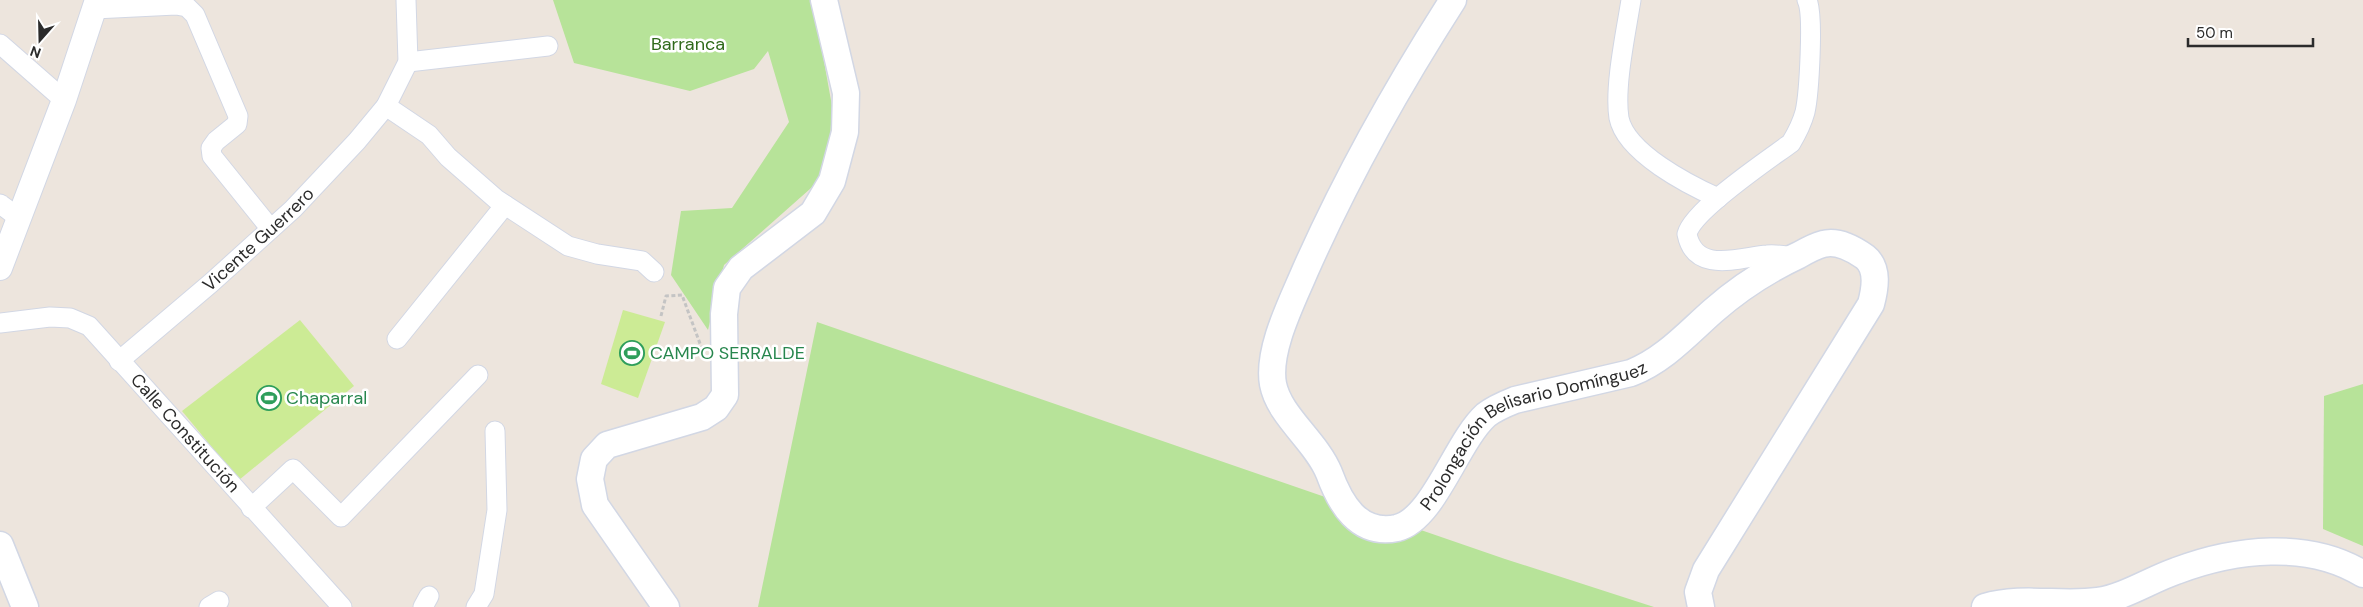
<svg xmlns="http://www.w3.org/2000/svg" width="2363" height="607" font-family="'DM Sans',sans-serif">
	<rect width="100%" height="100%" fill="#ede5dd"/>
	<g fill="#b7e399">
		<path d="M553,0H813L832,106L829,160L819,181L724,265L708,330L671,275L681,211L732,208L789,122L768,51L754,69L690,91L574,63Z"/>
		<path d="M817,322L1505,559L1654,607H758Z"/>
		<path d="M2363,384V546L2323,529L2324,396Z"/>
	</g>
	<g fill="#cceb95">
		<path d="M623,310L665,322L638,398L601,384Z"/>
		<path d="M300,320L354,386L239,480L182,411Z"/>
	</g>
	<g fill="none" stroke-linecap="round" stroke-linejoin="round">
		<defs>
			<g id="minor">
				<path d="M1631,0C1626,32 1614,87 1619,118C1626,153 1689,185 1718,198"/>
				<path d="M94,9L176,5L187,7L195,15L238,116L237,124L216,141L211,148L212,156L270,228"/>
				<path d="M0,44L64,100"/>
				<path d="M408,62L548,46"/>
				<path d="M386,106L429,135L448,157L496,199L568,246L597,254L642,261L654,272"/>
				<path d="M0,204L19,218"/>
				<path d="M1795,257C1786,256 1777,254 1767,255C1741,257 1695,275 1687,234C1693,210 1768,160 1791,143C1797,133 1802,123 1805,112C1809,94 1814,14 1807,0"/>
				<path id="s1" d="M0,323L50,317L70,318L89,326L342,607"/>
				<path d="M397,339L505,205"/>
				<path id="s2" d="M119,361L211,283L293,209L357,141L386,106L408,62L406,0"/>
				<path d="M251,508L293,469L341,517L478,375"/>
				<path d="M209,607L219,601"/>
				<path d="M423,607L429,596"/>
				<path d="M476,607L484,594L497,510L495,431"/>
			</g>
			<path id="tertiary" d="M0,268L64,100L97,0"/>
			<g id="secondary">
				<path id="s3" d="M1453,0C1396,89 1348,174 1305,271C1292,302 1267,350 1273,384C1279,416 1316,441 1329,473C1340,503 1358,536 1397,528C1434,519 1456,442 1486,415C1495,408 1505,404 1515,400L1631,373C1664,360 1687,334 1713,311C1739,288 1767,270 1799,255C1806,251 1815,246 1823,244C1837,240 1854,249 1865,257C1879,268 1875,289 1871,304L1706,570L1698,592L1701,607"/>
				<path d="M0,545L25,607"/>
				<path d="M666,607L595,505L590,479L594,459L607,445L702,417L716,408L725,395L724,314L727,288L741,268L813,213L832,181L845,132L846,93L824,0"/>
				<path d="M1985,607C2022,596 2060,606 2098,601C2125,597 2150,580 2176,571C2234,549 2308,540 2363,574"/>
			</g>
		</defs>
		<use href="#minor" stroke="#d2d7e4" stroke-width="21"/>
		<use href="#tertiary" stroke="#d2d7e4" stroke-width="26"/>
		<use href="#secondary" stroke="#d2d7e4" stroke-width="29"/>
		<path stroke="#c4c4c4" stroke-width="3" stroke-dasharray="4 2.5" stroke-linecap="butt" d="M661,316L666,296L682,295L702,349"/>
		<use href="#minor" stroke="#fff" stroke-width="19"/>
		<use href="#tertiary" stroke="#fff" stroke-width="24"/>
		<use href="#secondary" stroke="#fff" stroke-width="26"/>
	</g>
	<defs>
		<symbol id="stadium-ring" viewBox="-11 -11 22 22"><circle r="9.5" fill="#fff" stroke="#2e9e5b" stroke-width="1.5"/><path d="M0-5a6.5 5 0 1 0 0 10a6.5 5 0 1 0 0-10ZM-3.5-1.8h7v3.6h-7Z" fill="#2e9e5b"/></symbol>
	</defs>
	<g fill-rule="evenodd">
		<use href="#stadium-ring" x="618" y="339" width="28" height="28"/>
		<use href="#stadium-ring" x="255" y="384" width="28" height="28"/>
	</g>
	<g text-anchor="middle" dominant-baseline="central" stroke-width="5" stroke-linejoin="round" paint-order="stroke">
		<g font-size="18" fill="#2f691a" stroke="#fff">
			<text x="688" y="44">Barranca</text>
		</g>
		<g font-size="18" fill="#2b2b2b" stroke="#fff">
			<text stroke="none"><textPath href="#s2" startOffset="185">Vicente Guerrero</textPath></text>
			<text stroke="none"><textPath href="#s1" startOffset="235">Calle Constitución</textPath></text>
			<text stroke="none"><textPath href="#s3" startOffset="805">Prolongación Belisario Domínguez</textPath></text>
		</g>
		<g font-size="18" fill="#27864d" stroke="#fff" text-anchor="start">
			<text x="650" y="353">CAMPO SERRALDE</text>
			<text x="286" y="398">Chaparral</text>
		</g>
	</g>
	<g transform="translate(40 40) rotate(200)" stroke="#ffffff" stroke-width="4" paint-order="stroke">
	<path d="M0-4L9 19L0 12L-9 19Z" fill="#2b2b2b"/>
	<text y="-8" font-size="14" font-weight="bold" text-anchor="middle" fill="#2b2b2b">N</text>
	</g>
	<path d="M2188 38v8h125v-8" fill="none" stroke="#2b2b2b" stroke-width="2.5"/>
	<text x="2196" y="38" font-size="15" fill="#2b2b2b" stroke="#ffffff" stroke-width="4" paint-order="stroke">50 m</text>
</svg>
